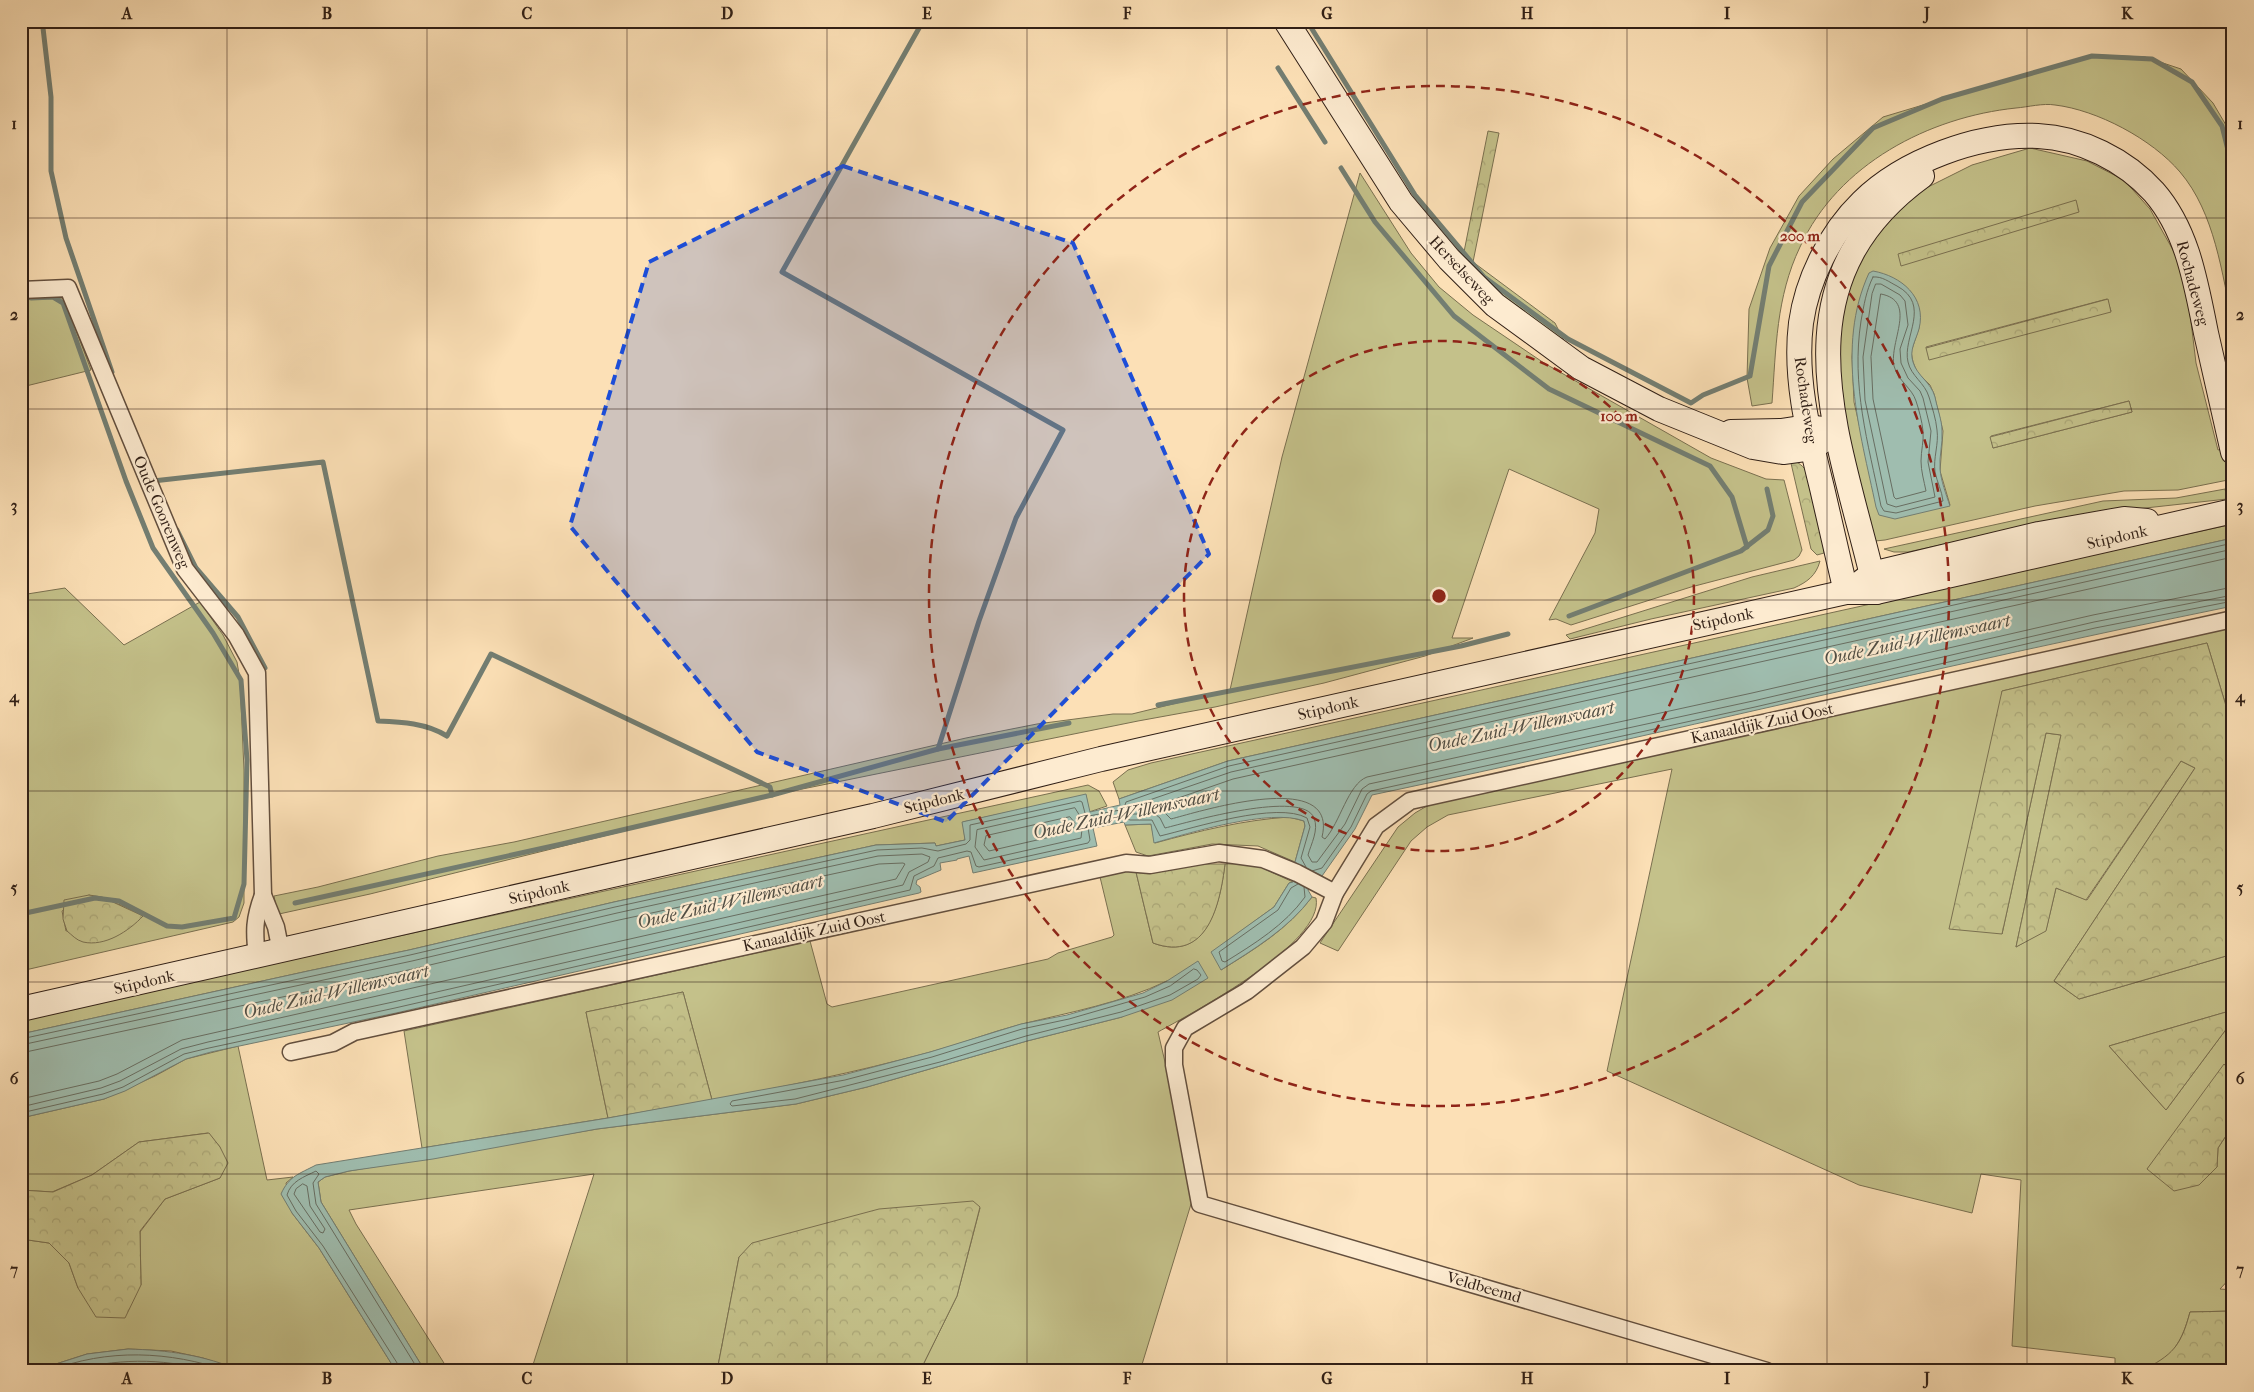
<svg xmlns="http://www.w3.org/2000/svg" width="2254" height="1392" font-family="'IM FELL French Canon',serif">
	<defs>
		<pattern id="forest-crowns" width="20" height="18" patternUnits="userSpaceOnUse" patternTransform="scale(1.25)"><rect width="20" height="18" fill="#c4c18a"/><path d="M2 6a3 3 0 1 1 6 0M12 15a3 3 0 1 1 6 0" fill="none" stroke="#a9a576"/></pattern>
	</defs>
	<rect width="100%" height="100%" fill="#fce0b6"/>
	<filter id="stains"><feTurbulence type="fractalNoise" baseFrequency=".004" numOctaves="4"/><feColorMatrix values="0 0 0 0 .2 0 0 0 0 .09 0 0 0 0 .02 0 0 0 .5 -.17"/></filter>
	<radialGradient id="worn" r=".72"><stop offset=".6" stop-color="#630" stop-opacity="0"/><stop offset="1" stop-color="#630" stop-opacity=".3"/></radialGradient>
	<g fill="#c4c18a" stroke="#7a7050" fill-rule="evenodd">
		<path d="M2097,55L2145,57L2181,69L2213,103L2233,137V325C2222,274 2215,213 2180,172C2152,139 2097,110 2055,105C2043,103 2028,107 2016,108C1929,117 1838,164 1800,247C1776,297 1776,349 1772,403L1752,406L1747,378L1749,309L1770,248L1799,196L1833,159L1883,117L2043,69Z"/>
		<path d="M2030,148L2087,161L2124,180L2150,209L2178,259L2187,289L2196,363L2218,450L2233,446V479L2178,490L2124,491L2035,506L1885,540L1875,541L1837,394L1836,353L1849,276L1887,218L1922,190L1972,165ZM2107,299L2111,311L1926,348V347ZM1920,316L1919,328L1911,352L1913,362L1917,372L1930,385L1934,394L1943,431L1940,471L1950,505L1880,515L1854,402L1852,357L1854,336ZM2129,401L2132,412L1993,448L1991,436Z"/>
		<path d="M1360,173L1411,253L1439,287L1473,315L1544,363L1711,458L1766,479L1784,480L1802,550L1799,556L1794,560L1691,587L1571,625L1556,619L1549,620L1595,533L1599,509L1509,469L1452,638H1473L1425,656L1324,683L1215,707L1138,721L753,799L370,894L279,914L277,912L274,896L318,887L438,856L514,842L966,738L1037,724L1113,714H1132L1230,690L1282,457Z"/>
		<path d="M64,298L91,370L26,386L21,374V300Z"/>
		<path d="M2225,489L2227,499L2073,516L1908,552H1894L1884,549L2103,501L2176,498Z"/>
		<path d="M2233,524V538L1228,761L1119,799L1113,782L1128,770L1151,763Z"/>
		<path d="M1820,561C1816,576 1807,582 1794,588L1651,619L1570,639L1566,635L1752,577Z"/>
		<path d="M65,588L124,645L200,602L223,635L237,662L240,680L244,770V903L239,917L233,922L21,971V595ZM89,895L121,905L142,915L66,931L62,911Z"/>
		<path d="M2233,621V729L2207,643L2002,691V934L2046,733L2061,735L2016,947L2046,930L2056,888L2087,900L2181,761L2195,768L2054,981L2079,999L2233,954V1010L2109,1046L2166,1110L2233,1020V1080L2232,1073L2147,1169L2217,1167L2218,1148L2233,1125V1275L2220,1289L2233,1290V1311L2190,1312C2183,1339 2172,1361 2143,1370C2135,1373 2123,1371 2115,1371V1358L2012,1346L2021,1180L1981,1174L1972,1213L1859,1185L1607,1071L1672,769L1448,815L1427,827L1411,841L1338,951L1320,943L1398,827L1415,813L1432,803Z"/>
		<path d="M1088,785L1099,791L1107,806L1089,812L1086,795L963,822L965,840L936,846L935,843L876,845L614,902L409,950L308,971L21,1034V1019Z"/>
		<path d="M1289,817L1304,821L1305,826L1295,862L1258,846L1212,844L1148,856L1136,852L1125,825L1151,824L1155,843C1199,831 1243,820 1289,817Z"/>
		<path d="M1252,863L1293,882L1289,883L1274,907L1233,937L1221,970C1255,949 1288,929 1312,897L1316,898C1325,943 1192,1013 1158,1032L1195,1191L1140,1371H920L957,1296L980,1208L739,1257L717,1371H531L594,1174L349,1210L356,1224L449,1371H425L321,1202L318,1182L325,1177L349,1171L597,1129L796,1104L867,1087L1027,1041L1122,1017L1167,981C1121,1003 1071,1012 1022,1024C990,1032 959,1045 927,1053C856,1072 784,1087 712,1100L683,992L586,1012L608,1118L422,1148L404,1031L810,941L827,1004L832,1007L1048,959L1058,953L1112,937L1114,935L1100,877L1128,871L1136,872L1153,943C1207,963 1220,904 1225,864Z"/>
		<path d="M238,1046L267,1180L293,1177L286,1183L292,1213L319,1248L396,1371H241L203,1358L171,1351L128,1349L87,1354L34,1371H21V1239L49,1243L69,1263L78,1288L141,1285L140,1232L165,1199L220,1178V1147L208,1133L139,1142L92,1175L52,1192L21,1190V1118L104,1099L155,1076L186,1059Z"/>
	</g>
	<g fill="url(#forest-crowns)" stroke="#7a7050">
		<path d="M1488,131L1499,133L1473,262L1555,323L1564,341L1461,267Z"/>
		<path d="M2076,200L2079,212L1901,266L1898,254Z"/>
		<path d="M2108,299L2111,312L1929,360L1926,348Z"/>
		<path d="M2129,401L2132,412L1993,448L1990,437Z"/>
		<path d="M1790,459C1798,462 1804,466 1808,474C1816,490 1824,535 1824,553L1817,555L1811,549Z"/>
		<path d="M2207,643L2233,729V954L2079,999L2054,981L2195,768L2181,761L2086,900L2056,888L2046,931L2016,947L2061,735L2046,733L2002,934L1949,929L2002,691Z"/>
		<path d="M1202,864H1225C1220,904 1208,963 1153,943L1136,872L1153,873Z"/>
		<path d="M89,895L102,897L143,916C129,931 105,947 83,942C76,940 72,935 67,931L63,919L64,900Z"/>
		<path d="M683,992L712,1100L608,1118L586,1012Z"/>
		<path d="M2233,1010V1020L2166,1110L2109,1046Z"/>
		<path d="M2224,1064L2232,1073L2233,1125L2218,1148L2217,1167L2199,1185L2174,1191L2147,1169Z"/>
		<path d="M209,1133L220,1147L228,1163L220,1178L165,1199L140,1231L141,1285L125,1318L96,1317L78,1288L69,1263L49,1243L21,1239V1190L53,1192L92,1175L139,1142Z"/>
		<path d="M973,1201L980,1207L957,1296L920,1371H717L739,1257L752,1243L879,1209Z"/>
		<path d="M2233,1311V1371H2141C2173,1355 2181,1346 2190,1312Z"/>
	</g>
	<g fill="#9fbdaf" stroke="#737e72">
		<path d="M1873,271C1901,276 1927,297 1919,329C1916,340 1909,350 1913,362C1917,376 1931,382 1935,397C1937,408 1942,420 1942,431C1943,443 1939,456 1940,469C1941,481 1946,494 1950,506L1895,519L1879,515L1876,507C1860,431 1835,347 1869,273Z"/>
		<path d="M2233,538V606C1945,664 1659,735 1372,795L1355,829L1322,876L1316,873L1308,890L1312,897C1288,929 1254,949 1221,970L1211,952L1274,907L1289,883L1293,882L1301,866L1295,862L1305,826L1304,821C1271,808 1189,833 1154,843L1151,824L1125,825L1124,822L1093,828L1097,846L973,873L969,856L957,859V860L940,863L941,870L917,880L916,884L920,887L921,892L919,893L396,1013L211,1052L186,1059L125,1091L104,1099L21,1118V1034L308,971L409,950L614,902L876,845L935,843L936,846L965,840L962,822L1086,794L1090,812L1120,805L1119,799L1228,761Z"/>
		<path d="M1198,961L1208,978L1172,1000L1122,1017L1027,1041L867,1087L796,1104L597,1129L433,1159L349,1171L325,1177L318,1182L321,1202L425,1371H396L319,1248L292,1213L281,1194C289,1176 299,1174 316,1165L608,1118L843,1075L930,1052L1021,1024L1067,1015L1143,993L1167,981Z"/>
		<path d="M128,1349C167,1350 205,1355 241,1371H34L87,1354Z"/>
	</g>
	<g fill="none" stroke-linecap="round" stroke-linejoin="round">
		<g stroke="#686e62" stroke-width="1">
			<path d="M1873,277C1882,276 1889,282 1897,286C1932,305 1902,337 1908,362C1911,376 1925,383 1929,397C1932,407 1936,419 1937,430C1939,444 1933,458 1935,472C1937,482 1942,491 1943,501L1896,513L1884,511L1881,506C1868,442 1851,386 1861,321C1864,305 1866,291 1873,277Z"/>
			<path d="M1876,284H1881L1900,295L1905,301L1908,325L1900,349L1901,363L1908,378L1920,391L1923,398L1931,431L1928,462L1935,497L1896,507L1887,504L1865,400L1863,357L1872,294Z"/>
			<path d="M1881,294C1918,301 1889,341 1894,366C1898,381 1912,388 1916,401C1919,410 1922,421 1923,431C1924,440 1921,451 1921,461C1921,471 1924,481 1926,491L1896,499L1894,497L1873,399L1871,357Z"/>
			<path d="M2233,549L1231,772L1132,806L1130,811L1132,814H1155L1160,818L1165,828C1189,822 1303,789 1314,818C1319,830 1311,844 1308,855L1312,862H1317L1345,824L1362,789L1369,784L1753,701L2094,622L2233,595"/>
			<path d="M2233,557L1233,779L1161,804L1159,807L1171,819C1201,811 1339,768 1322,837L1325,839C1340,823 1348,784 1367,777L1752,693L2093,615L2233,587"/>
			<path d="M1075,808L1083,821L1081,838L984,860L975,847L977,830Z"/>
			<path d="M1070,817L1075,823L1072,832L989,851L984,845L986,836Z"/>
			<path d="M1312,871L1322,868L1351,827L1367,794L1371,791L1755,707L2095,628L2233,601"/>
			<path d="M1298,884L1291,888L1278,910L1219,952L1222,961L1225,962C1254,944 1285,925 1305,897L1304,887"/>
			<path d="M1194,969L1197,970L1201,975L1198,979L1170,995L1121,1012L1026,1036L940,1062L795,1099L732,1106L730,1104L732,1101L845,1080L932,1057L1022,1029L1069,1019L1145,997L1170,986Z"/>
			<path d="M21,1039L410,955L615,907L877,850L922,848L938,851L966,844L970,840V825L1080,801L1082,802L1085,813L1089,816L1120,810L1124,808L1126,802L1229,766L2233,543"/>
			<path d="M21,1045L412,961L617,913L878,856L922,854L930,857L928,862L909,872L903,885L393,1002L208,1042L181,1049L120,1081L101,1088L21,1107"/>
			<path d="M21,1053L413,969L619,920L879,864L903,863L905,864L896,879L182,1040L117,1074L99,1081L21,1099"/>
			<path d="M21,1113L103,1094L123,1087L184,1054L209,1048L395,1008L910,890L914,876L934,866L938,858L967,851L971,852L976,866L979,867L1088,843L1090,840L1088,828L1090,824L1123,817L1130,820H1152L1160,836C1194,828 1277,801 1307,818L1310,827L1301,858L1306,867"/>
			<path d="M303,1184L307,1186L310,1206L325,1229L323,1233L320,1232L294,1194L296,1189Z"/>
			<path d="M49,1371C108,1348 169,1351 228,1371"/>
			<path d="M69,1371C114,1359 161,1357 207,1371"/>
			<path d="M106,1371L129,1368L174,1371"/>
			<path d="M400,1371L399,1366L323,1246L296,1211L287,1195C291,1181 304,1177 316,1171L319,1174L313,1183L316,1204L419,1371"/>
		</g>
		<g stroke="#737e72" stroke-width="5">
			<path d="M40,21L43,28L51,97V171L66,238L112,372"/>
			<path d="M923,21L782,272L1063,430L1016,518L979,621L938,749"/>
			<path d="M1307,21L1415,195L1484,277L1568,339L1691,403L1703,395L1750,376L1769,266L1802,202L1873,128L1942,99L2092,56L2152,59L2192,82L2222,126L2233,170"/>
			<path d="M1278,68L1325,142"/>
			<path d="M1341,168L1375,222L1454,316L1549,389L1710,466L1732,497L1747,547"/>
			<path d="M153,481L323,462L378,721C402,722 426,723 447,736L491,654L770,787L772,795L938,749L1069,723"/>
			<path d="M177,530L196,568L238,617L265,668"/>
			<path d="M1569,616L1741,551L1768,530L1773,516L1767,489"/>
			<path d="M1158,705L1461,646L1508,634"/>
			<path d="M295,903L562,844L772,795"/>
			<path d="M21,914L95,898L119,901L167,926L182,927L234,918L244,884L247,760L241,680L213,633L153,548L126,481L63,303L53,297L31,298"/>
		</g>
		<defs>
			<g id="street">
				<path d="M21,290L68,288L185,569L236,635L257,673L263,895L276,927L281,952"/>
				<path d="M257,957C254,931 254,919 263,895"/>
				<path d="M291,1052L333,1043L354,1032L1126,863L1150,865L1219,853L1263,859L1297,873L1335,893"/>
				<path d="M1767,1371L1200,1204L1174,1065V1048L1185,1028L1247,991L1303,947L1324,922L1335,893L1376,826L1410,801L2233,619"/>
			</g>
			<g id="secondary">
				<path d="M1286,21L1401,202L1449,259L1495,305L1581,368L1659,409L1753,447L1783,452L1812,448L1836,432"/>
				<path d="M1731,432L1781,431L1807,427L1822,429"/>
				<path d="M1860,583L1872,574L2039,534L2124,519L2147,521"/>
				<path d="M1846,592C1838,558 1830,523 1822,488C1809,435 1794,379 1801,323C1807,280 1830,233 1862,202C1904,161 1978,133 2038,136C2081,138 2125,160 2154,192C2188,231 2196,284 2206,333C2215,373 2224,412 2233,452"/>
				<path d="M1876,592C1842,442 1768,288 1922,176"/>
				<path d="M21,1009L873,816L1101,759L1846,592H1876L2233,511"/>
			</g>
		</defs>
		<use href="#street" stroke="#634f3e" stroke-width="19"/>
		<use href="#secondary" stroke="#301f16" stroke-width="26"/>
		<use href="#street" stroke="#fdebd0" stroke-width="16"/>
		<use href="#secondary" stroke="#fdebd0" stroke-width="24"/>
	</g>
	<path fill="#1d4ed8" fill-opacity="0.2" stroke="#1d4ed8" stroke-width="4" stroke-dasharray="10 6" stroke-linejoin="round" d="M843,166L1073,243L1209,554L946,822L757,752L570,526L649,262Z"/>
	<path fill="none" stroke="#301f16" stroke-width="1" stroke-opacity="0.55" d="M227,21V1371M427,21V1371M627,21V1371M827,21V1371M1027,21V1371M1227,21V1371M1427,21V1371M1627,21V1371M1827,21V1371M2027,21V1371M21,218H2233M21,409H2233M21,600H2233M21,791H2233M21,982H2233M21,1174H2233"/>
	<g fill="none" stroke="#8f2418" stroke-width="2.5" stroke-dasharray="9 6">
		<circle cx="1439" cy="596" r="255"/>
		<circle cx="1439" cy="596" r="510"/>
	</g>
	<g text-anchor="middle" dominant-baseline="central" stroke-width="4.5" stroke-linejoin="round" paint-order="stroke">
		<g font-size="16" fill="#301f16" stroke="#fdebd0">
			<text transform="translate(1462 270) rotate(47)">Herselseweg</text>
			<text transform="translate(2193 283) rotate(75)">Rochadeweg</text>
			<text transform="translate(1806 400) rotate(82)">Rochadeweg</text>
			<text transform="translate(162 512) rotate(67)">Oude Goorenweg</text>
			<text transform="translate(2117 537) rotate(-13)">Stipdonk</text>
			<text transform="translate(1723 619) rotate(-12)">Stipdonk</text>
			<text transform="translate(1328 708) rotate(-13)">Stipdonk</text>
			<text transform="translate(1762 723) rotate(-12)">Kanaaldijk Zuid Oost</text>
			<text transform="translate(934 801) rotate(-14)">Stipdonk</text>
			<text transform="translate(539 892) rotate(-13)">Stipdonk</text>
			<text transform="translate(814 931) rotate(-12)">Kanaaldijk Zuid Oost</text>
			<text transform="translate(144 982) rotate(-13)">Stipdonk</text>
			<text transform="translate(1484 1287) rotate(16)">Veldbeemd</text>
		</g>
		<g font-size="18" font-style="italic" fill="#514e44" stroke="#fdebd0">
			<text transform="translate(1917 640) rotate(-12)">Oude Zuid-Willemsvaart</text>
			<text transform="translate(1521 727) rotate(-12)">Oude Zuid-Willemsvaart</text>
			<text transform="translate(1126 814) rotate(-12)">Oude Zuid-Willemsvaart</text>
			<text transform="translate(730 902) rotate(-13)">Oude Zuid-Willemsvaart</text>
			<text transform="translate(336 992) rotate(-13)">Oude Zuid-Willemsvaart</text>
		</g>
	</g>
	<circle cx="1439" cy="596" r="8" fill="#8f2418" stroke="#fdebd0" stroke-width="2.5"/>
	<g font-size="15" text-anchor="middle" font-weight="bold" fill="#8f2418" stroke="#fdebd0" stroke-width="4.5" stroke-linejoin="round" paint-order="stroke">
		<text x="1800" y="241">200 m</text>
		<text x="1619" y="421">100 m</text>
	</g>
	<rect width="2254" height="1392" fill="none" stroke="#fce0b6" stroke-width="55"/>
	<rect x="28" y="28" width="2198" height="1336" fill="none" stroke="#301f16" stroke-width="2"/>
	<g font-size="16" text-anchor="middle" font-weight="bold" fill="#301f16">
		<text x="127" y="19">A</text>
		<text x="327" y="19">B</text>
		<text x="527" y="19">C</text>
		<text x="727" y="19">D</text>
		<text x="927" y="19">E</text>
		<text x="1127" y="19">F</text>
		<text x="1327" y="19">G</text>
		<text x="1527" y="19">H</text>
		<text x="1727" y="19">I</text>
		<text x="1927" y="19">J</text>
		<text x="2127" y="19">K</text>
		<text x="14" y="129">1</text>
		<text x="2240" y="129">1</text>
		<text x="14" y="320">2</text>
		<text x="2240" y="320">2</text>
		<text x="14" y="511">3</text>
		<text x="2240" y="511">3</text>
		<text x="14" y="702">4</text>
		<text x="2240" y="702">4</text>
		<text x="14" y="893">5</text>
		<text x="2240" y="893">5</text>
		<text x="14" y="1084">6</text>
		<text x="2240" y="1084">6</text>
		<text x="14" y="1275">7</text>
		<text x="2240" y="1275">7</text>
		<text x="127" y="1384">A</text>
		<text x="327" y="1384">B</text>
		<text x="527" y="1384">C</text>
		<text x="727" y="1384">D</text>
		<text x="927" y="1384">E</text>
		<text x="1127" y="1384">F</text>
		<text x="1327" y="1384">G</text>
		<text x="1527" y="1384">H</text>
		<text x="1727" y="1384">I</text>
		<text x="1927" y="1384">J</text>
		<text x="2127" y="1384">K</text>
	</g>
	<rect width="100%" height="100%" filter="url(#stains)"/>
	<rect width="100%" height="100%" fill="url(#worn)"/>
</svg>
